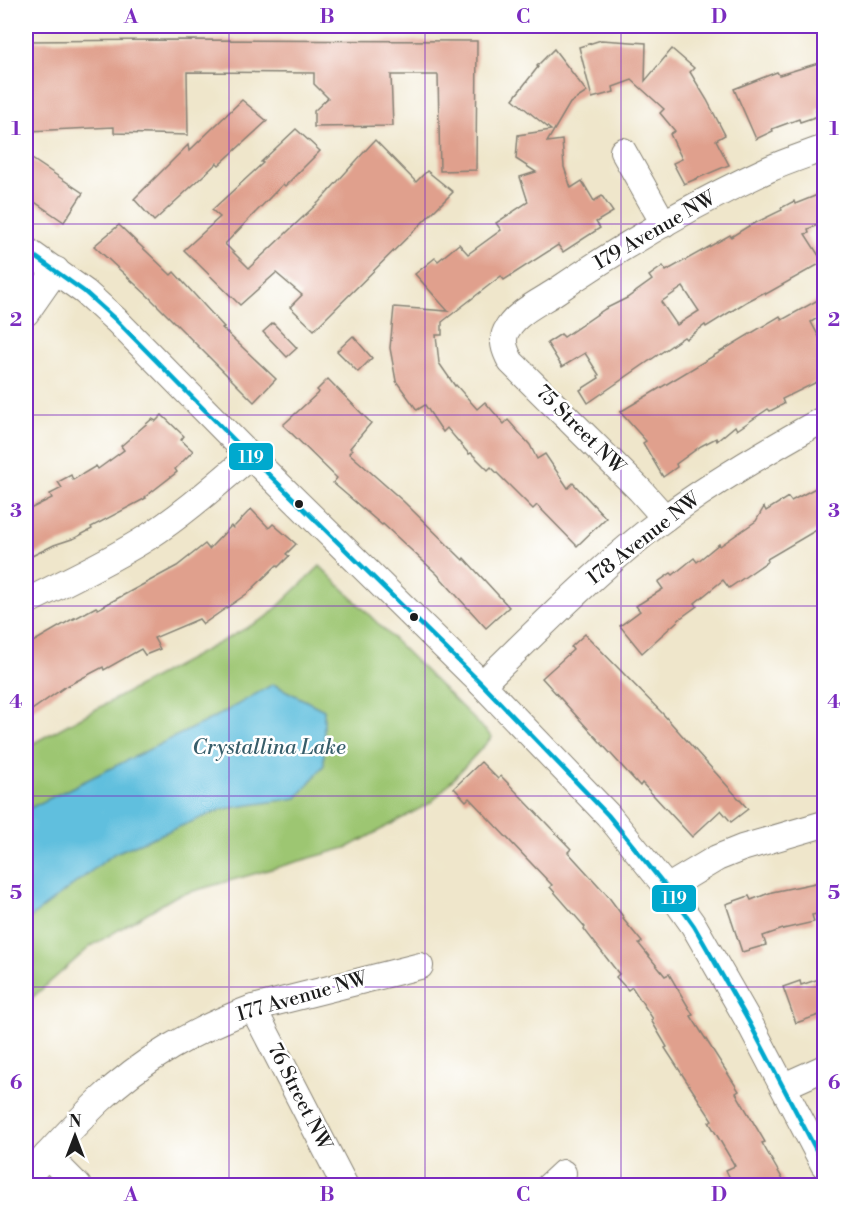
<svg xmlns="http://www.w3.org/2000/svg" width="850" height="1211" font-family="'Libre Bodoni',serif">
	<rect width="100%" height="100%" fill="#fff"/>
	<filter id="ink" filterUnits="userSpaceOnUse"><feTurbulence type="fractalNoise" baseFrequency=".0167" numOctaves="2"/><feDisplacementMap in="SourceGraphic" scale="12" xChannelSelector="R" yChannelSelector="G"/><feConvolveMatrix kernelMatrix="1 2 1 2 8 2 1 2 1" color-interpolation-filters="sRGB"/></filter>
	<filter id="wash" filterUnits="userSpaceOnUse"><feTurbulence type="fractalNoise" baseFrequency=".008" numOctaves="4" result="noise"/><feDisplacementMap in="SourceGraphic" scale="24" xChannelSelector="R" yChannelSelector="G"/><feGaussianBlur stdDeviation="1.35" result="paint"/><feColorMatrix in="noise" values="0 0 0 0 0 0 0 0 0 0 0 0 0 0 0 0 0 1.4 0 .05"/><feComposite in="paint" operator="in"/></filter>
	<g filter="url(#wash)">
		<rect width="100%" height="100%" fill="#efe6cb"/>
		<path fill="#9dc672" stroke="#5c7147" stroke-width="1.5" d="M320,566L492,737L432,802L349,847L176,896L91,946L26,1003V747L267,617Z"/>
		<path fill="#60bfde" stroke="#3e6e7d" stroke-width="1.5" d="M273,684L324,710V765L297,798L223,809L115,853L26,921V810L221,714Z"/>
		<g id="blocks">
			<g fill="#e0a08d" fill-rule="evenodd">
				<path d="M164,40L477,41L476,170L440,171L438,75H391L393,126L314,127V111L328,98L314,84V73L187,72L188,135L114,133V127L29,131L26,41Z"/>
				<path d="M601,40L646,43L645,81L672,49L694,68L690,72L707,100L725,135L716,140L729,165L684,184L673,163L682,159L670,134L675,131L660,113L664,109L632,80L613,87L614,92L592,98L579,47Z"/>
				<path d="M554,49L587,92L570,103L547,142L562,140L564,167L571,188L582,181L594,201L602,196L613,212L596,222L600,228L563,252L558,245L504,280L501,276L442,322V335H436L439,363L455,386L456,385L477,409L485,402L504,424L508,420L530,445L537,459L545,454L568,488L573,483L606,518L577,546L537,505L533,509L491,467L488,470L471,453L469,454L447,428L443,432L425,405L417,410L396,381L390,348L394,307L448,311L415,274L435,258L438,261L459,244L468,254L501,230L496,223L528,202L520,177L536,172L516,159L518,135L551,130L513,99L538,67L537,66Z"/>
				<path d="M825,61V107L816,110L818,116L800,122L799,119L772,129L773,131L756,139L734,89L777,72L779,75Z"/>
				<path d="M242,100L267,121L219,165L217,163L154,221L134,199L188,145L189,151Z"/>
				<path d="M296,129L320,151L285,186L283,184L225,244L249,268L319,202L375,140L416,182L427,171L453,192L314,330L290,307L302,295L276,273L240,305L184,250L220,217L212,210L263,163L261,162Z"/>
				<path d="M26,155L83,193L64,222L26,196Z"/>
				<path d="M820,194L825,205V222L808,229L809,233L805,234L823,262L766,294L765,292L746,302L706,327L705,325L686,339L684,337L588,403L580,390L599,378L598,376L599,375L585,353L562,367L547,343L561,334L564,337L605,309L627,298L652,280L649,276L663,266L666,271L730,235L731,237L747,227L782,210L781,208L794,201L795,204ZM683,287L699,311L677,325L661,302Z"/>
				<path d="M119,225L171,275L174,272L224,327L222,328L276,379L254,402L148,296L94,246Z"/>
				<path d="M825,296V313L811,322L825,348V378L782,399L784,404L770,411L768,409L737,430L735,426L717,441L716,438L701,446L676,464L677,467L663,477L643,443L646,441L620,412L780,316L782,320Z"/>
				<path d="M273,323L297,348L287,357L263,332Z"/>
				<path d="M353,336L372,358L358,372L337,351Z"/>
				<path d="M328,379L371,423L350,448L352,450L349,453L403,501L463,560L464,558L509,607L486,628L437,574L383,524L382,525L333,483L337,478L283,425L319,392L317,390Z"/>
				<path d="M162,415L184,436L181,440L193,451L175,469L177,472L145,497L146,498L91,527L92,529L75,538L54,545L26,559V511L52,498L50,494L62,488L58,482L71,475L73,480L96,466L98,469L124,450L121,446L152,419L156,421Z"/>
				<path d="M825,483V525L767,559L768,561L729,588L723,580L695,603L697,606L682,617L642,653L620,626L640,611L636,606L663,589L658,582L671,573L673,575L694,558L697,562L719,544L720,546L756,521L764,507L766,511L788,497L791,501Z"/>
				<path d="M251,509L269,528L273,524L296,544L286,554L289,556L278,567L277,565L248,593L203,624L199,619L154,638L160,649L145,655L141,649L104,670L103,667L65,687L26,714V646L74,618V619L96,607L98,609L177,566L205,544L209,549L231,526L233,528Z"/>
				<path d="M585,634L663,714L748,809L731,822L721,810L692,837L642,783L640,786L542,678L573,650L571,647Z"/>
				<path d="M481,762L498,779L501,776L571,849L568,852L608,896L624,918L623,919L642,942L639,944L665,976L669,974L693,1015L691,1016L739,1091L736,1093L765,1142L762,1143L786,1185H733L726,1170L735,1166L709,1122L712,1120L665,1048L667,1047L651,1020L653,1019L632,987L628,990L616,977L619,974L584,929L585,927L550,887L552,885L469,798L466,801L454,788Z"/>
				<path d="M825,881V912L812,915L814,922L783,929L763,936L766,945L742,952L726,904L749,896L751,900L772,892Z"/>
				<path d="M825,977V1013L796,1023L783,987L800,981L801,985Z"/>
			</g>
		</g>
	</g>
	<g filter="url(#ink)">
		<use href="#blocks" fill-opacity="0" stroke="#868174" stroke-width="1.5"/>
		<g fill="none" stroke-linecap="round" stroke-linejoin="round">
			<defs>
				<g id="minor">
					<path d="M623,151L664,224"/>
					<path d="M26,250L85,292L116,320L250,456L482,684L608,815L667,888L694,926L749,1022L824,1165"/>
					<path d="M26,313L56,270"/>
					<path d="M665,518L640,490L511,362C505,351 500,339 508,328C518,312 540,302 555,292C622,246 695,203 769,169C787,161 806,155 824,148"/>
					<path d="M26,602C67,581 109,562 148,537C185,513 217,484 250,456"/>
					<path d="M482,684C541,627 599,567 665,518C715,481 770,449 824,419"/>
					<path d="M667,888L717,858L742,848L824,824"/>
					<path d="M253,1008L345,1186"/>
					<path d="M784,1086L824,1068"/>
					<path d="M47,1155L78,1186"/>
					<path d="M26,1178C50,1152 74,1125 99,1101C141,1060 198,1028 253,1008L420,966"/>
					<path d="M549,1186L563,1173"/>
				</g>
			</defs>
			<use href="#minor" stroke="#868174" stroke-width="28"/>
			<use href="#minor" stroke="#fff" stroke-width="26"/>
			<defs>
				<path id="bus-1" d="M26,250L85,292L116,320L250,456L482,684L608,815L667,888L694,926L749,1022L824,1165"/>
			</defs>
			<use href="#bus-1" stroke="#fff" stroke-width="9"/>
			<use href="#bus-1" stroke="#00a9ce" stroke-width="4.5"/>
		</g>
	</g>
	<path fill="none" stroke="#7b2cbf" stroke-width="1.5" stroke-opacity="0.55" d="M229,26V1186M425,26V1186M621,26V1186M26,224H824M26,415H824M26,606H824M26,796H824M26,987H824"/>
	<g fill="#1c1c1c" stroke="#fff" stroke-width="2">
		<circle cx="299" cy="504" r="5"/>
		<circle cx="414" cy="617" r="5"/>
	</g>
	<g text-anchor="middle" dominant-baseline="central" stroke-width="5" stroke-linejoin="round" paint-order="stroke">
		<g font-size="20" fill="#1c1c1c" stroke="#fff">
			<text transform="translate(655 231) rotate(-30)">179 Avenue NW</text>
			<text transform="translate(580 430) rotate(45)">75 Street NW</text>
			<text transform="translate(644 539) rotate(-38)">178 Avenue NW</text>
			<text transform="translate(302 997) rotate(-16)">177 Avenue NW</text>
			<text transform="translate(299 1097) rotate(63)">76 Street NW</text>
		</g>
		<g font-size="21" font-style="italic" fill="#375d6a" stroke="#fff">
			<text x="269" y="748">Crystallina Lake</text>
		</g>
	</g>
	<g stroke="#fff" stroke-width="2">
		<rect x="228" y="442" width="46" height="29" rx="6" fill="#00a9ce"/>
		<rect x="651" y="884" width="46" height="29" rx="6" fill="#00a9ce"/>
	</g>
	<g font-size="16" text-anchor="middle" font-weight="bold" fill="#fff">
		<text x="251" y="463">119</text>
		<text x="674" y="904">119</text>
	</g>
	<rect width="850" height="1211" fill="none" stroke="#fff" stroke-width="66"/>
	<g transform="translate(75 1136)" stroke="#ffffff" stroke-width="4.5" paint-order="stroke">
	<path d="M0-4.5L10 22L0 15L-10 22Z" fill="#1c1c1c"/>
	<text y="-9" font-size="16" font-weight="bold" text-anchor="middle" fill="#1c1c1c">N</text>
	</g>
	<rect x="33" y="33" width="784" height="1145" fill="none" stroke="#7b2cbf" stroke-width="2"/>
	<g font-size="20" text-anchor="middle" font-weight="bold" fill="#7b2cbf">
		<text x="131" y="23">A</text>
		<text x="327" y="23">B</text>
		<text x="523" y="23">C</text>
		<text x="719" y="23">D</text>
		<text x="16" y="135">1</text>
		<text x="834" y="135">1</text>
		<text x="16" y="326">2</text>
		<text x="834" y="326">2</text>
		<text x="16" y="517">3</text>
		<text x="834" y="517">3</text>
		<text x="16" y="708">4</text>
		<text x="834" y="708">4</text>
		<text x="16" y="899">5</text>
		<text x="834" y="899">5</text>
		<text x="16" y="1089">6</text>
		<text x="834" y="1089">6</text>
		<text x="131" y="1201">A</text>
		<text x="327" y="1201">B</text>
		<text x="523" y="1201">C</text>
		<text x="719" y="1201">D</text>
	</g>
</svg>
